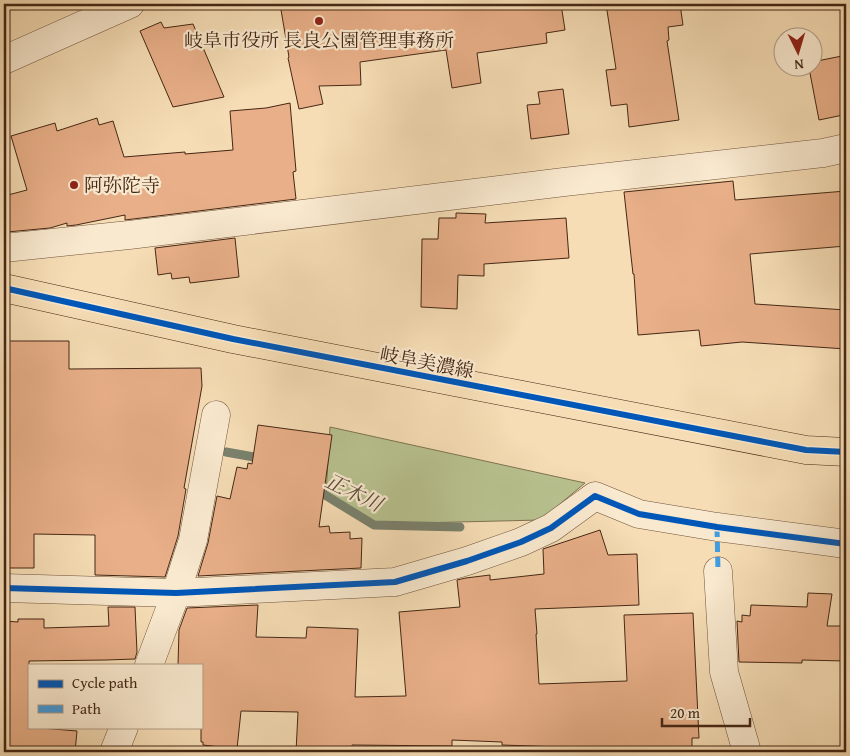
<svg xmlns="http://www.w3.org/2000/svg" width="850" height="756" font-family="'Gentium Book Plus','Noto Serif JP',serif">
	<rect width="100%" height="100%" fill="#f6ddb5"/>
	<filter id="stains"><feTurbulence type="fractalNoise" baseFrequency=".004" numOctaves="4"/><feColorMatrix values="0 0 0 0 .2 0 0 0 0 .09 0 0 0 0 .02 0 0 0 .5 -.17"/></filter>
	<radialGradient id="worn" r=".72"><stop offset=".6" stop-color="#630" stop-opacity="0"/><stop offset="1" stop-color="#630" stop-opacity=".3"/></radialGradient>
	<path fill="#b8c290" stroke="#7e7452" d="M330,427L585,483L541,520L375,524L326,494Z"/>
	<g fill="none" stroke-linecap="round" stroke-linejoin="round">
		<g stroke="#7a816d" stroke-width="9">
			<path d="M226,452L265,459"/>
			<path d="M314,491L325,495L374,525L460,527"/>
		</g>
	</g>
	<g fill="#e8af88" stroke="#452715">
		<path d="M280,4H561L565,30L546,33L547,43L477,53L481,83L452,88L446,50L360,62L361,85L319,86L323,104L299,109L288,58L289,57Z"/>
		<path d="M606,4H680L683,25L668,27L669,40L667,41L679,120L629,127L627,104L611,106L606,70L616,69Z"/>
		<path d="M161,22L164,28L193,24L224,97L173,107L140,31Z"/>
		<path d="M842,56L846,76V104L841,105L843,115L819,120L809,68H812V62Z"/>
		<path d="M563,89L569,134L531,139L527,105L540,104L538,92Z"/>
		<path d="M290,103L296,171L293,172L296,199L125,220V215L76,225L67,226V223L50,228L7,232L4,217V196L27,190L11,136L55,123L57,131L97,118L99,125L113,121L124,157L185,152V154L233,150L230,111L266,108Z"/>
		<path d="M733,181L735,200L846,191V246L750,254L755,304L846,310V349L742,342L701,346L699,330L638,335L634,274H633L624,192Z"/>
		<path d="M456,213L486,214L485,223L566,218L569,258L484,264V276L458,275L457,309L421,307L422,239H438L439,218H456Z"/>
		<path d="M235,238L239,277L190,283L189,277L172,279L171,273L158,275L155,248Z"/>
		<path d="M4,341H69V369L201,368L202,386L184,488L186,489L178,536L165,577L95,575V535L34,534V568H4Z"/>
		<path d="M258,425L332,435L319,527L329,526L330,533L350,532V539L362,538L361,568L198,576L208,543L217,496L230,499L237,467L247,469L248,463L252,464Z"/>
		<path d="M600,530L608,555L637,554L639,605L535,609L537,634H536L539,684L627,681L624,615L693,613L699,738H692V751H688V752H588V748L502,745V742L452,740V746L352,745V751L327,750L326,752H296L298,712L241,711L237,749L203,745V742H201V665H178L179,630L187,608L258,605L256,637L306,638L307,627L358,629L355,697L406,696L399,612L460,607L457,580L466,578L490,575V580L544,574L543,549Z"/>
		<path d="M808,593L832,594L827,626H846V661L802,660V663L739,662L737,621L742,622V615L750,616L751,605L807,607Z"/>
		<path d="M108,607H135L137,652L135,659L106,660L29,661V727L77,731L75,752H4V621L18,622V619H44V628L109,626Z"/>
	</g>
	<g fill="none" stroke-linecap="round" stroke-linejoin="round">
		<defs>
			<g id="minor">
				<path d="M4,60L130,4"/>
				<path d="M4,248L129,235L564,182L823,153L846,148"/>
				<path d="M718,571L724,672L747,752"/>
				<path d="M4,588L176,593L395,582L467,561L521,542L551,528L595,496L639,514L717,527L846,544"/>
				<path d="M149,665L176,593L193,540L216,415"/>
				<path d="M114,752L124,727"/>
			</g>
			<path id="primary" d="M4,288L233,339L806,450L846,452"/>
		</defs>
		<use href="#minor" stroke="#71543d" stroke-width="29"/>
		<use href="#primary" stroke="#452715" stroke-width="29"/>
		<use href="#minor" stroke="#f9e9cf" stroke-width="28"/>
		<use href="#primary" stroke="#f6ddb5" stroke-width="28"/>
		<path stroke="#409cdf" stroke-width="5" stroke-dasharray="10 5" stroke-linecap="butt" d="M717,527L718,571"/>
		<defs>
			<g id="cycleway">
				<path d="M4,288L233,339L806,450L846,452"/>
				<path d="M4,588L176,593L395,582L467,561L521,542L551,528L595,496L639,514L717,527L846,544"/>
			</g>
		</defs>
		<use href="#cycleway" stroke="#f9e9cf" stroke-width="9"/>
		<use href="#cycleway" stroke="#0057b8" stroke-width="6"/>
	</g>
	<g fill="#8f2418" stroke="#f9e9cf" stroke-width="2">
		<circle cx="319" cy="21" r="5"/>
		<circle cx="74" cy="185" r="5"/>
	</g>
	<g text-anchor="middle" dominant-baseline="central" stroke-width="4.5" stroke-linejoin="round" paint-order="stroke">
		<g font-size="19" fill="#452715" stroke="#f9e9cf">
			<text x="319" y="40">岐阜市役所 長良公園管理事務所</text>
			<text x="84" y="185" text-anchor="start">阿弥陀寺</text>
		</g>
		<g font-size="19" fill="#452715" stroke="#f9e9cf">
			<text transform="translate(427 362) rotate(11)">岐阜美濃線</text>
		</g>
		<g font-size="20" font-style="italic" fill="#5b4c3a" stroke="#f9e9cf">
			<text transform="translate(354 492) rotate(26)">正木川</text>
		</g>
	</g>
	<rect width="850" height="756" fill="none" stroke="#f6ddb5" stroke-width="20"/>
	<rect x="5" y="5" width="840" height="746" fill="none" stroke="#452715" stroke-width="2.5"/>
	<rect x="10" y="10" width="830" height="736" fill="none" stroke="#452715"/>
	<rect x="28" y="664" width="175" height="65" fill="#f9e9cf" stroke="#b19b85"/>
	<rect x="38" y="680" width="25" height="8" fill="#0057b8" stroke="#b19b85"/>
	<text x="72" y="688" font-size="15" fill="#452715">Cycle path</text>
	<rect x="38" y="705" width="25" height="8" fill="#409cdf" stroke="#b19b85"/>
	<text x="72" y="714" font-size="15" fill="#452715">Path</text>
	<g transform="translate(798 52) rotate(175)"><circle r="24" fill="#f9e9cf" stroke="#b19b85"/>
	<path d="M0-4L9 19L0 12L-9 19Z" fill="#8f2418"/>
	<text y="-8" font-size="14" font-weight="bold" text-anchor="middle" fill="#452715">N</text>
	</g>
	<path d="M662 718v8h88v-8" fill="none" stroke="#452715" stroke-width="2.5"/>
	<text x="670" y="718" font-size="15" fill="#452715" stroke="#f9e9cf" stroke-width="4" paint-order="stroke">20 m</text>
	<rect width="100%" height="100%" filter="url(#stains)"/>
	<rect width="100%" height="100%" fill="url(#worn)"/>
</svg>
